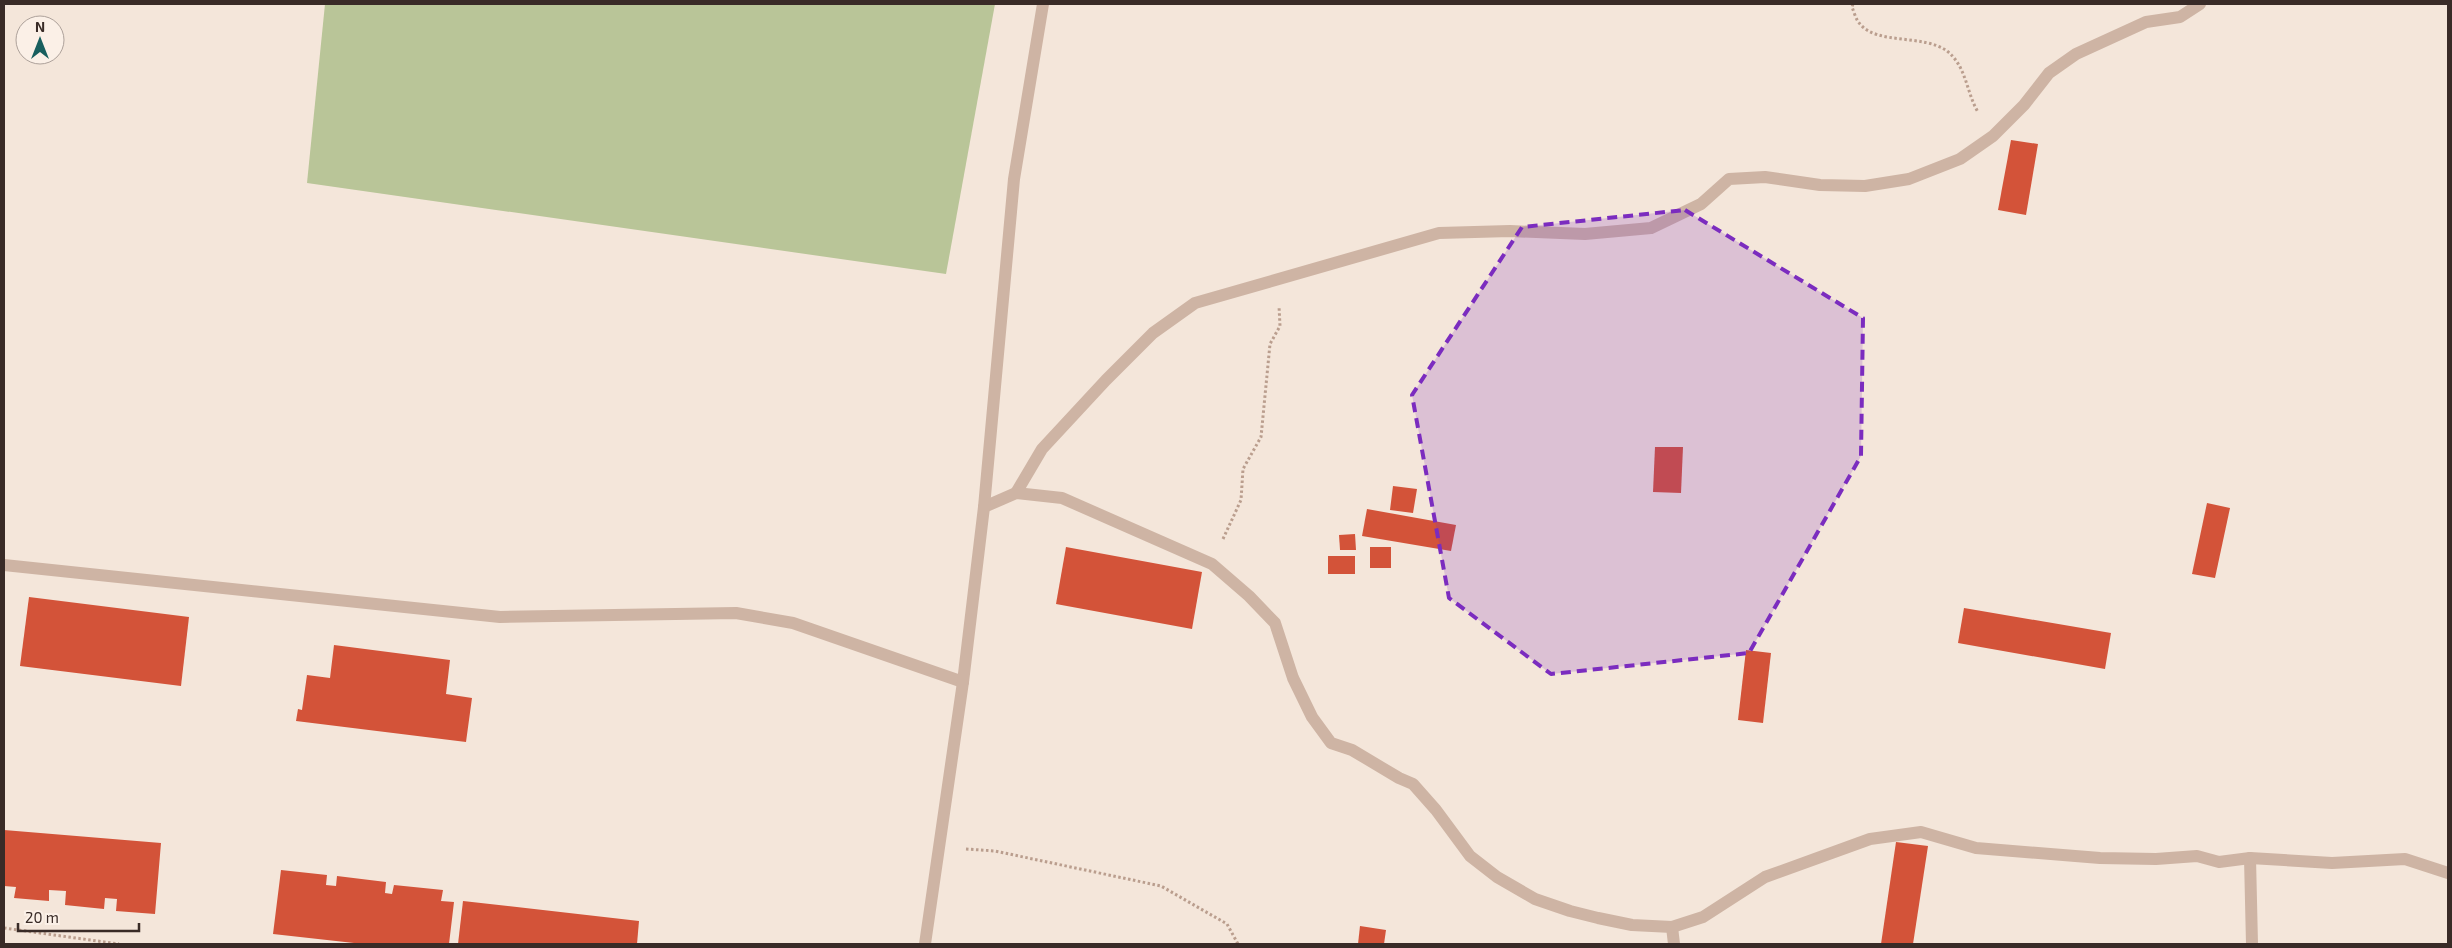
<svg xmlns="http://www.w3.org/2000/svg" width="2452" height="948" font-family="'Exo 2',sans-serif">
	<rect width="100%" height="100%" fill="#f4e6da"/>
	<path fill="#b9c598" d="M325,4H995L946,274L307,183Z"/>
	<g fill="#d35339">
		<path d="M2011,140L2038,144L2026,215L1998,210Z"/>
		<path d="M1655,447H1683L1681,493L1653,492Z"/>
		<path d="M1393,486L1417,489L1413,513L1390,510Z"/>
		<path d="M2207,503L2230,508L2215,578L2192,574Z"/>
		<path d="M1367,509L1456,525L1451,551L1362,536Z"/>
		<path d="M1355,534L1356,550H1340L1339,535Z"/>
		<path d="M1066,547L1202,572L1192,629L1056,604Z"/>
		<rect x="1370" y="547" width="21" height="21"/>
		<rect x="1328" y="556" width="27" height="18"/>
		<path d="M29,597L189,617L181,686L20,666Z"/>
		<path d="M1964,608L2111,633L2105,669L1958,643Z"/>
		<path d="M334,645L450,660L446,694L472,698L466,742L296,721L298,709L302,710L307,675L330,678Z"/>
		<path d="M1746,650L1771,653L1763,723L1738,720Z"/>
		<path d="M4,830L161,843L155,914L116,911L117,899L105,898L104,909L65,905L66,891L49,890V901L14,898L16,887L4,886Z"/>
		<path d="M1896,842L1928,846L1913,944H1881Z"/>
		<path d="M281,870L327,875L326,885L336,886L337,876L386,882L385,893L392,894L394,885L443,890L441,901L454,902L449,944H363L273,934Z"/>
		<path d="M463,901L639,921L637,944H458Z"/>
		<path d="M1360,926L1386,930L1384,944H1358Z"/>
	</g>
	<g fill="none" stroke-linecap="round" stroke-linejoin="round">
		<g stroke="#ba9e8e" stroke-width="3" stroke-dasharray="2.5 2.5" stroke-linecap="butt">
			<path d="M1853,4L1852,7C1854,12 1856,20 1860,24C1877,45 1924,34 1947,51C1967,67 1966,92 1978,112"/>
			<path d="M1223,539L1241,500L1243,469L1261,437L1270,344L1280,326L1279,306"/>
			<path d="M966,849L995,851L1161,886L1227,924L1238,944"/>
			<path d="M4,928L119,944"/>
		</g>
		<g stroke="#ceb4a4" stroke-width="12">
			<path d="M1016,493L1042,449L1106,380L1153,333L1195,303L1439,233L1510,231L1585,234L1651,228L1701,204L1729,179L1765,177L1820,185L1865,186L1909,179L1960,159L1993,136L2024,105L2049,73L2076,54L2146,22L2180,17L2200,4"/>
			<path d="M984,507L1016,493L1062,498L1212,564L1249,596L1275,623L1293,678L1312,717L1331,743L1352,750L1399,778L1413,784L1436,810L1470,856L1497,877L1535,899L1570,911L1598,918L1632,925L1672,927L1674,944"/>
			<path d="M4,565L500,617L736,613L793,623L963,682"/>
			<path d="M2250,858L2252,944"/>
			<path d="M1672,927L1703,917L1765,877L1870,839L1921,832L1976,848L2100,858L2156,859L2197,856L2219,862L2250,858L2332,863L2405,859L2448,873"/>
		</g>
		<path stroke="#ceb4a4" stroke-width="12" d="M925,944L963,682L984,507L1014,179L1043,4"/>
	</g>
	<path fill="#7b2cbf" fill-opacity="0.2" stroke="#7b2cbf" stroke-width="4" stroke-dasharray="10 6" stroke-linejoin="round" d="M1685,210L1863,318L1861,456L1749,653L1551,674L1449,598L1412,395L1522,227Z"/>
	<rect width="2452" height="948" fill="none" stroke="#392b27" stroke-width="10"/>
	<g transform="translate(40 40)"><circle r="24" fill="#fbf0e7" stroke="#ada19a"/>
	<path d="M0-4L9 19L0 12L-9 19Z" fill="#185f5e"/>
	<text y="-8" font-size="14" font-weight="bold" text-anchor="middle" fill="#392b27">N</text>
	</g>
	<path d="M18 923v8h121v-8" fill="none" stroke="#392b27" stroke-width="2.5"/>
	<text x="25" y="923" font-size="15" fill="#392b27" stroke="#fbf0e7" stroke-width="4" paint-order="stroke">20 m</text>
</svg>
